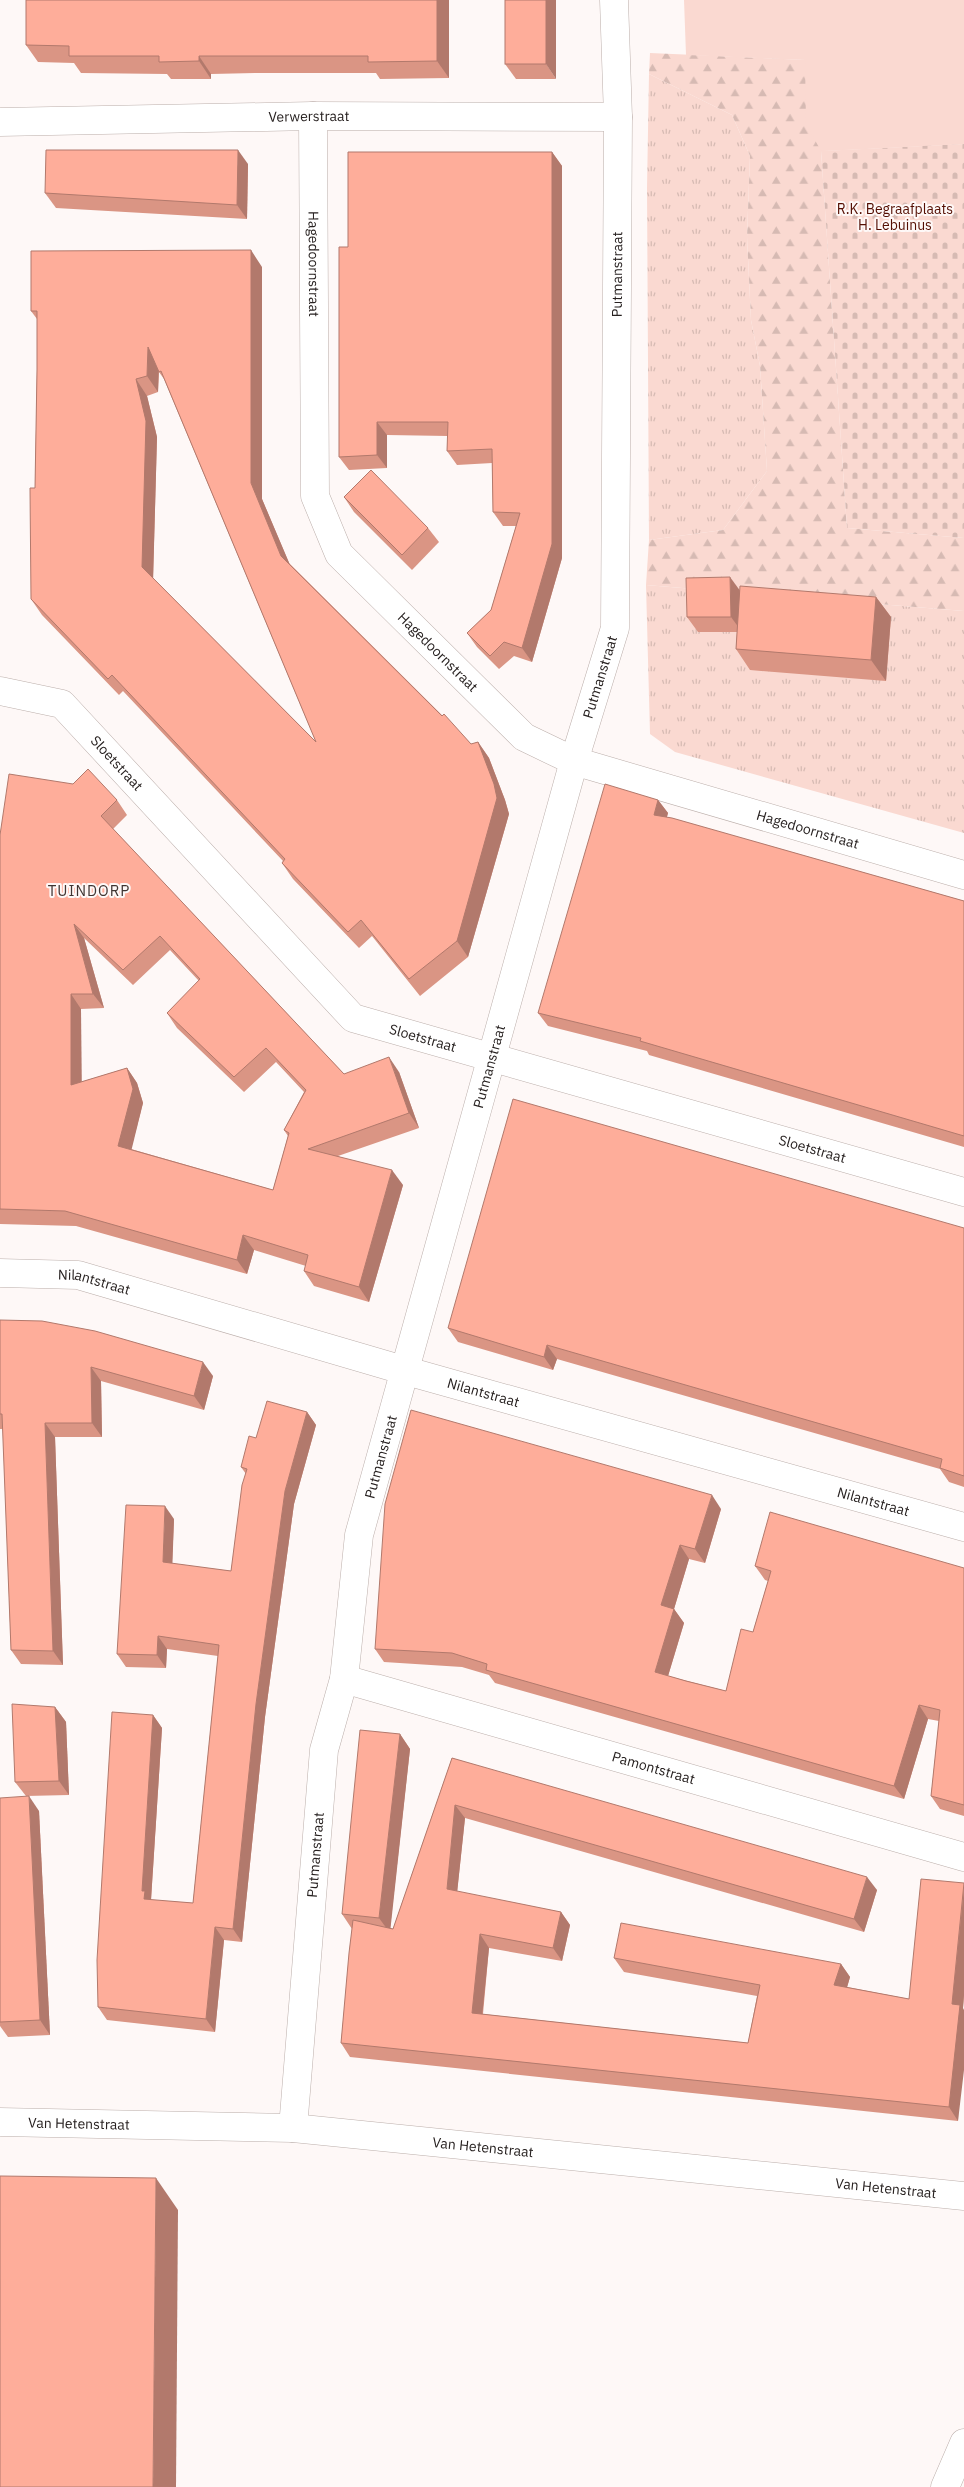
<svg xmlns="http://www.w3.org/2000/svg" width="964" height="2487" font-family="'IBM Plex Sans',sans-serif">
	<defs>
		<pattern id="grass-tufts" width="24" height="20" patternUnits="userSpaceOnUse" patternTransform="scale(1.25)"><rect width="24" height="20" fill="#fad9d1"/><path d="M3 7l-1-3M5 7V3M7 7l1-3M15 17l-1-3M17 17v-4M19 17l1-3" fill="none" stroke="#d6bab3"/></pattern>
		<pattern id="forest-firs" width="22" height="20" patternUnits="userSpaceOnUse" patternTransform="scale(1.25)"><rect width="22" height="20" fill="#fad9d1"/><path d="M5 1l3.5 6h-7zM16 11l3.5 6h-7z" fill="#d6bab3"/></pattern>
		<pattern id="cemetery-stones" width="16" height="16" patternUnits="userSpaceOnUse" patternTransform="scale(1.25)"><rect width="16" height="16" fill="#fad9d1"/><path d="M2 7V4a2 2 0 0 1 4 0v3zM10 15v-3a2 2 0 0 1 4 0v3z" fill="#d6bab3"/></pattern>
	</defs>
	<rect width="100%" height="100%" fill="#fef8f7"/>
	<g fill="url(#grass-tufts)">
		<path d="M649,74L732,115L750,156L747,237L751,320L760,366L767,471L723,530L649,540L647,188Z"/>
		<path d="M646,585L964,611V833L675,752L650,734Z"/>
	</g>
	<path fill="url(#forest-firs)" d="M650,53L806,60V124L964,144L821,151L847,528L964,538V611L646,585L649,540L723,530L767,471L760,366L751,320L747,237L750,156L732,115L649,74Z"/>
	<path fill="url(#cemetery-stones)" d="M964,144V538L847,528L821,151Z"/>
	<path fill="#fad9d1" d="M684,0H964V144L821,151L806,124L805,60L686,55Z"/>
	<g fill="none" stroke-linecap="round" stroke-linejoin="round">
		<defs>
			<g id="minor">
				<path id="s1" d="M313,116L315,496L339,554L524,737L574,761L964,875"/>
				<path id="s2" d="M0,122L313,116L618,117"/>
				<path id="s3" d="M0,691L62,704L353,1018L964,1192"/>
				<path id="s4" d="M0,1273L78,1275L403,1370L964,1527"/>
				<path id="s5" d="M344,1679L964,1857"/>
				<path id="s6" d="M0,2122L293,2128L964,2196"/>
				<path id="s7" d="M293,2128L324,1750L344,1679L359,1535L574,761L615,628L618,117L614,0"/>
				<path d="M945,2487L964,2443"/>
			</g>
		</defs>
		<use href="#minor" stroke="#bcafab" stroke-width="29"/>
		<use href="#minor" stroke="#fff" stroke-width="28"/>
	</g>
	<g fill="#da9584" fill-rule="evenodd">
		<path d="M26,0H449V78L380,79L376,73H255L211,74V79H171L167,74L81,73L74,63L38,62L26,45Z"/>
		<path d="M505,0L556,79H516L505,64Z"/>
		<path d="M552,152L562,166V558L532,662L514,656L499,669L477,647L467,633L491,610L516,526H503L493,512L492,463L457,465L447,451L448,436L387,435V468L349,470L339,457L348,247Z"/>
		<path d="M248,164L247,219L56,208L45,193Z"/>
		<path d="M262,267V499L289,563L471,744L478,742L489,758L505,800L509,814L468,957L420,996L372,936L359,948L293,879L282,863L283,861L123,691L119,695L42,615L31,599L35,488L37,370V319L31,311ZM159,372L164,379L316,742L153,578L157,437L147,396L158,392Z"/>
		<path d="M344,497L428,528L439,542L412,570L354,512Z"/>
		<path d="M740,591L876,597L891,617L886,681L750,670L736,649L737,632H698L687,617Z"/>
		<path d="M117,800L127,815L113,829L344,1074L399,1072L419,1128L338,1156L403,1185L369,1302L314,1286L304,1271L306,1266L254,1250L247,1274L76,1226L0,1224V835ZM84,938L133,985L170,950L199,981L167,1013L177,1028L244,1092L276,1062L304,1092L284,1130L288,1136L273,1190L131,1149L143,1103L137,1083L127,1068L81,1082V1009L104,1008Z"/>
		<path d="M658,800L668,813L667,817L964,901V1147L649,1055L647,1051L548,1026L538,1013Z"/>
		<path d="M964,1228V1487L949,1482L940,1469L557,1359L553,1370L458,1342L448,1328Z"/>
		<path d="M0,1320L213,1376L204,1410L101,1381L102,1437H55L63,1665L21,1664L11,1650L3,1429H0Z"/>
		<path d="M307,1412L316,1425L294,1504L265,1717L242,1942L224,1940L215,2032L107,2020L98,2007L153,1715L162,1728L151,1900L193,1903L218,1656L167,1649L166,1668L126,1667L117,1654L174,1519L172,1564L231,1571L246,1474L241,1467L256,1438Z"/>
		<path d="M721,1509L705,1563L689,1559L674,1609L684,1623L668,1676L726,1691L753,1632L768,1581L765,1580L755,1566L964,1568V1816L940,1809L931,1796L939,1721L928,1719L904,1799L495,1683L489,1675L462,1667L384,1662L375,1649Z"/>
		<path d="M55,1707L66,1722L69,1795L26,1796L15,1782Z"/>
		<path d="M400,1734L410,1749L390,1928L393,1929L452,1758L877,1890L864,1932L465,1818L457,1892L561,1912L570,1925L562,1961L489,1948L483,2014L748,2043L757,1996L624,1972L614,1958L841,1964L850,1977L847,1987L909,1999L964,1883V1995L963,2008L958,2121L350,2057L341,2043L352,1929L342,1914Z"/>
		<path d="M0,1798L39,1811L50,2035L8,2037L0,2026Z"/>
	</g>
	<g fill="#b2796c">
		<path d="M437,0H449V78L437,61Z"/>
		<path d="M546,0H556V79L546,64Z"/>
		<path d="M199,56L211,74V79L199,61Z"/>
		<path d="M238,150L248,164L247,219L237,205Z"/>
		<path d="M552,152L562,166V558L532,662L522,648Z"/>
		<path d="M251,250L262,267V499L293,572L281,556L251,483Z"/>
		<path d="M148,347L159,363L158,392L147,376Z"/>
		<path d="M136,379L147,396L157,437L153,583L142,567Z"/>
		<path d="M377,422L387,435V468L377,455Z"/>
		<path d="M730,577L741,592L742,632L731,617Z"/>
		<path d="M876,597L891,617L886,681L871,660Z"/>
		<path d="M478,742L489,758L505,800L509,814L468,957L457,941Z"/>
		<path d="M658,800L668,813L663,829L654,815Z"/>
		<path d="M74,924L84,938L104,1008L93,994Z"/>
		<path d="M71,994L81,1009L82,1100L71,1085Z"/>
		<path d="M389,1057L399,1072L419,1128L409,1113Z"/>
		<path d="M127,1068L137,1083L143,1103L129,1160L118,1146Z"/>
		<path d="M392,1170L403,1185L369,1302L359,1287Z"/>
		<path d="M243,1235L254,1250L247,1274L237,1260Z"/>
		<path d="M547,1345L557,1359L553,1370L544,1357Z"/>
		<path d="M203,1362L213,1376L204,1410L194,1396Z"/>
		<path d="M91,1367L101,1381L102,1437L92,1423Z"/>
		<path d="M307,1412L316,1425L294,1504L265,1717L242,1942L233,1929L256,1704L285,1491Z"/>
		<path d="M45,1423L55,1437L63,1665L53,1651Z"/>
		<path d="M712,1495L721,1509L705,1563L695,1549Z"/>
		<path d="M165,1506L174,1519L172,1575L163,1562Z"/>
		<path d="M680,1545L689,1559L671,1619L661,1605Z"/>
		<path d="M674,1609L684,1623L665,1686L655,1672Z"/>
		<path d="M158,1636L167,1649L166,1668L157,1655Z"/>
		<path d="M919,1705L928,1719L904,1799L894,1786Z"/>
		<path d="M55,1707L66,1722L69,1795L59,1781Z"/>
		<path d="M153,1715L162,1728L151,1900L144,1899L142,1891Z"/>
		<path d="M400,1734L410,1749L390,1933L379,1918Z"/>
		<path d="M29,1796L39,1811L50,2035L40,2020Z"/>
		<path d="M455,1805L465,1818L456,1903L447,1889Z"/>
		<path d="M867,1877L877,1890L864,1932L854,1919Z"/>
		<path d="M964,1889V1995L963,2008L964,2010V2070L958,2121L949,2107L952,2004Z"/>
		<path d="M561,1912L570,1925L562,1961L553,1948Z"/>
		<path d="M215,1927L224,1940L215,2032L206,2019Z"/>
		<path d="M480,1934L489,1948L481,2027L472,2013Z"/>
		<path d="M841,1964L850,1977L844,1998L834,1985Z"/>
		<path d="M156,2178L178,2210L176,2487H153Z"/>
	</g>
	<g fill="#fead9a" stroke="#b2796c" fill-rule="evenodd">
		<path d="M26,0H437V61L368,62V56H199V61L159,62V56H69V46L26,45Z"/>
		<rect x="505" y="0" width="41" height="64"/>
		<path d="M46,150H238L237,205L45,193Z"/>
		<path d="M348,152H552V544L522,648L504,642L490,656L467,633L491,610L520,513L493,512L492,449L447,451L448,422H377V455L339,457V247H348Z"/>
		<path d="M251,250V483L281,556L442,716L444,714L471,744L478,742L494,784L497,798L457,941L409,979L361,920L348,932L282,863L285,859L112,675L108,679L31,599L30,488H35L37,370V311H31V251ZM148,347L159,372L161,371L316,742L142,567L146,421L136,379L147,376Z"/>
		<path d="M371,470L428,528L402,555L344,497Z"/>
		<path d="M730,577L731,617H687L686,578Z"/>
		<path d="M740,586L876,597L871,660L736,649Z"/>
		<path d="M88,769L117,800L101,816L344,1074L389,1057L409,1113L308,1149L392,1170L359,1287L304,1271L308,1255L243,1235L237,1260L65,1211L0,1209V835L9,774L73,784ZM74,924L123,970L160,936L200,979L167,1013L234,1077L266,1048L306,1090L284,1130L289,1133L273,1190L118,1146L133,1089L127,1068L71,1085V994H93Z"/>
		<path d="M605,784L658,800L654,815L672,818L964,901V1136L640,1041L641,1038L538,1013Z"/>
		<path d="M513,1099L964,1228V1476L940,1468L942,1459L547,1345L544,1357L448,1328Z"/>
		<path d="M0,1320L42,1321L95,1331L203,1362L194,1396L91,1367L92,1423H45L53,1651L11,1650L2,1414H0Z"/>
		<path d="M267,1401L307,1412L285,1491L256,1704L233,1929L215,1927L206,2019L98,2007L97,1960L112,1712L153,1715L142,1891H145L144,1899L193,1903L219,1645L158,1636L157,1655L117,1654L126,1505L165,1506L163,1562L231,1571L242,1485L247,1469L241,1467L249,1436L256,1438Z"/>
		<path d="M411,1410L712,1495L695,1549L680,1545L661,1605L674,1609L655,1672L686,1681L726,1691L741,1629L753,1632L771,1571L755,1566L770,1512L964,1568V1805L931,1796L940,1710L919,1705L894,1786L486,1670L487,1664L452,1653L375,1649L385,1504Z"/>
		<path d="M12,1704L55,1707L59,1781L15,1782Z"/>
		<path d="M360,1730L400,1734L379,1918L342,1914Z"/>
		<path d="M452,1758L867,1877L854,1919L455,1805L447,1889L561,1912L553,1948L480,1934L472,2013L748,2043L760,1985L614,1958L621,1923L841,1964L834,1985L909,1999L921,1879L964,1883L952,2004L960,2005L949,2107L341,2043L349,1953L353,1920L393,1929Z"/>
		<path d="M29,1796L40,2020L0,2022V1798Z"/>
		<path d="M0,2176L156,2178L153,2487H0Z"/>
	</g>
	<g text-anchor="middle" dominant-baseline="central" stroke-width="4" stroke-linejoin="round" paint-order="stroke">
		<g font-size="14" fill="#272120" stroke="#fef8f7">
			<text stroke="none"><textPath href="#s2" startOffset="309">Verwerstraat</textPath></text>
			<text stroke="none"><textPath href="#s1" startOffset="148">Hagedoornstraat</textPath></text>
			<text stroke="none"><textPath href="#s7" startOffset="1894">Putmanstraat</textPath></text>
			<text stroke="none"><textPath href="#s1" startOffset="582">Hagedoornstraat</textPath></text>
			<text stroke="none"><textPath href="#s7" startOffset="1489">Putmanstraat</textPath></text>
			<text stroke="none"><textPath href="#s3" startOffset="144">Sloetstraat</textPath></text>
			<text stroke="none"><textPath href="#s1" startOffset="1002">Hagedoornstraat</textPath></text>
			<text stroke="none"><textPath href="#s3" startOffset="564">Sloetstraat</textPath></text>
			<text stroke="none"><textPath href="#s7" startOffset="1084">Putmanstraat</textPath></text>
			<text stroke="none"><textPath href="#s3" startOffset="969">Sloetstraat</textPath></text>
			<text stroke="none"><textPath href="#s4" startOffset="95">Nilantstraat</textPath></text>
			<text stroke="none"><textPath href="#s4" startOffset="500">Nilantstraat</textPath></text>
			<text stroke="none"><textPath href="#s7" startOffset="679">Putmanstraat</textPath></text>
			<text stroke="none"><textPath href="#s4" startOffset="905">Nilantstraat</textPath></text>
			<text stroke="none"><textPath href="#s5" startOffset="322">Pamontstraat</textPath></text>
			<text stroke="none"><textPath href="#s7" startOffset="274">Putmanstraat</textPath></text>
			<text stroke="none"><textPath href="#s6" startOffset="79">Van Hetenstraat</textPath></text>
			<text stroke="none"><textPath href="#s6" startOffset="484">Van Hetenstraat</textPath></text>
			<text stroke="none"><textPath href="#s6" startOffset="889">Van Hetenstraat</textPath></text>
		</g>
		<g font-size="14" fill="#540e02" stroke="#fef8f7">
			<text x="895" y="209">R.K. Begraafplaats<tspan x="895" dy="16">H. Lebuinus</tspan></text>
		</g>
		<g font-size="15" letter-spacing="1" fill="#403532" stroke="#fef8f7">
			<text x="89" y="890">TUINDORP</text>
		</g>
	</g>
</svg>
